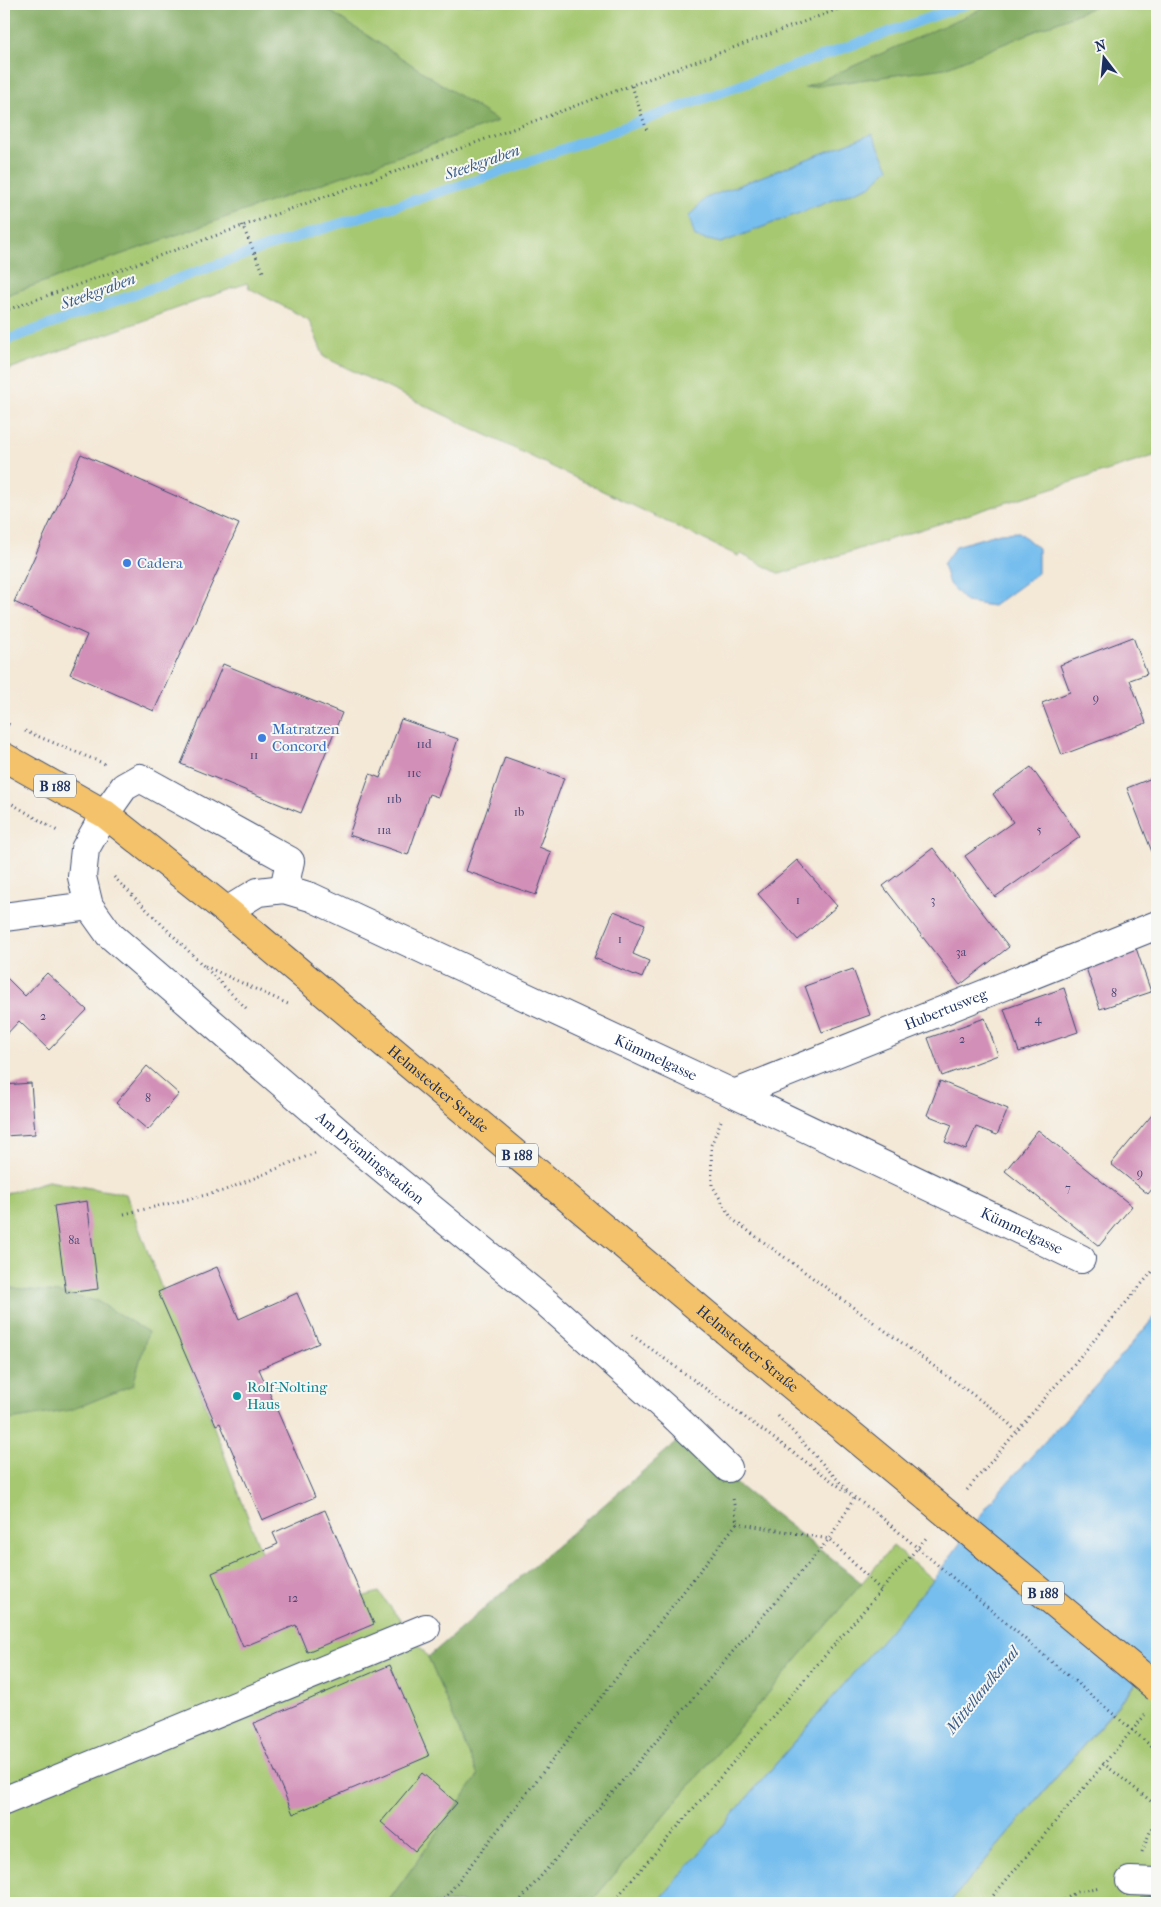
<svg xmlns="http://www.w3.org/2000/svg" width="1161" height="1907" font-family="'IM FELL French Canon',serif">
	<rect width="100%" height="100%" fill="#f6f6f2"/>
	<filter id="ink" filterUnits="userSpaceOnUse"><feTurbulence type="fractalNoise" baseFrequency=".02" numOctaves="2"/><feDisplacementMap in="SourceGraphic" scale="10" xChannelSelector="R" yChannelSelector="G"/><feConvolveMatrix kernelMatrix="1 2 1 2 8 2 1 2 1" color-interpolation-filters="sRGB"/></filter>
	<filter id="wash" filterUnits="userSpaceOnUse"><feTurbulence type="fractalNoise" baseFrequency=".0096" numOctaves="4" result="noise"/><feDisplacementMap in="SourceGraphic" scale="20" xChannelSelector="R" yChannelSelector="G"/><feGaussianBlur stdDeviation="1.12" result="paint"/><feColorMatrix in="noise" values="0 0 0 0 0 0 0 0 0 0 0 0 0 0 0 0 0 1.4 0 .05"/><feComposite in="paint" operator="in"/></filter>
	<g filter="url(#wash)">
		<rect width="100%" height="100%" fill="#f4e8d6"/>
		<g fill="#a6c871" stroke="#607c68">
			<path d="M4,4H1157V455L780,574L741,554L738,556L324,357L309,320L249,288L247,283L4,371Z"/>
			<path d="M48,1181L126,1194L286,1618L379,1592L428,1657L479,1776L387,1903H4V1194Z"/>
			<path d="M893,1546L933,1580L657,1903H590Z"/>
			<path d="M1157,1660V1903H949Z"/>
		</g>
		<g fill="#84ac63" stroke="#506e60">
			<path d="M4,4H319L498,121L4,296Z"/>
			<path d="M993,4H1101L945,68L804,88Z"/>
			<path d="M4,1287L59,1293L97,1301L148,1332L133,1385L71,1410L4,1421Z"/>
			<path d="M680,1439L862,1583L590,1903H387L478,1776L428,1657Z"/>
		</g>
		<g fill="#76beee" stroke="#4876a6">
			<path d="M872,134L889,168L870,186L721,243L695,237L689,216L706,198Z"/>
			<path d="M1019,532L1038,548V573L993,606L966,602L949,584L943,564L956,546L1000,533Z"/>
			<path d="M1157,1314V1659L949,1903H657L933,1580L995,1496L1100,1381Z"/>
		</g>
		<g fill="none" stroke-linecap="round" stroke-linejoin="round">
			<path stroke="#76beee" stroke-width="10" d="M4,341L269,246L477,180L967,4"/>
		</g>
		<g id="blocks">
			<g fill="#d28fb7">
				<path d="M81,454L239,524L154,711L70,674L87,635L14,602Z"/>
				<path d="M1133,637L1147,674L1130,680L1146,723L1062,755L1042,703L1070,692L1060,665Z"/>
				<path d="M223,664L342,713L301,813L181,764Z"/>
				<path d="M401,719L458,739L438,797L429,794L408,855L349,835L370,774L380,778Z"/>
				<path d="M505,757L564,778L539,847L551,852L536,895L466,871Z"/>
				<path d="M1031,767L1080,837L995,897L965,856L1013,822L993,794Z"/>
				<path d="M1157,776V861L1156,862L1127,788Z"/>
				<path d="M933,848L1009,947L960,985L883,886Z"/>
				<path d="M797,860L837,906L798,940L758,894Z"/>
				<path d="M614,911L645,924L633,954L649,961L642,978L594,958Z"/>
				<path d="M1157,938V958L1151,940Z"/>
				<path d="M1136,948L1151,992L1100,1009L1085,965Z"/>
				<path d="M853,969L870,1015L822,1032L805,986Z"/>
				<path d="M47,973L87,1010L49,1050L19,1021L4,1037V975L25,996Z"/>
				<path d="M1064,988L1078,1032L1019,1052L1004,1009Z"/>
				<path d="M985,1018L998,1055L942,1076L928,1038Z"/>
				<path d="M147,1066L179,1094L148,1130L116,1103Z"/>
				<path d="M940,1081L1008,1109L997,1135L976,1127L966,1150L945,1142L952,1125L927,1115Z"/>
				<path d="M31,1083L35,1134L4,1136V1085Z"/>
				<path d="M1157,1109V1183L1148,1194L1111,1164Z"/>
				<path d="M1038,1130L1132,1206L1099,1246L1005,1171Z"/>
				<path d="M87,1201L98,1289L66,1293L54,1206Z"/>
				<path d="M217,1267L239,1319L297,1293L319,1343L259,1369L315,1497L262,1520L220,1423L216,1425L158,1292Z"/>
				<path d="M325,1510L374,1624L307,1652L296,1625L243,1647L212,1573L278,1544L273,1533Z"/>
				<path d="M390,1665L429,1756L293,1814L254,1723Z"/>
				<path d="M422,1773L457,1803L415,1851L381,1822Z"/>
			</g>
		</g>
	</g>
	<g filter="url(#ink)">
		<use href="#blocks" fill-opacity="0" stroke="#3c4b70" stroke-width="1"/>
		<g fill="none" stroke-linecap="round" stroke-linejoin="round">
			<defs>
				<g id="minor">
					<path id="s1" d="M284,889L290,861L140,778L124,787L105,814L85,849L82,877L89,906L109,934L343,1136L549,1305L673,1415L728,1468"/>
					<path id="s2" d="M227,911L258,892L284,889L311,897L734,1094L1081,1259"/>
					<path d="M4,917L89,906"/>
					<path id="s3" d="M734,1094L1157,925"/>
					<path d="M4,1801L426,1628"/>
					<path d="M1130,1881L1157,1882"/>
				</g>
				<g id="major">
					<path id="s4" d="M4,757L105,814L227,911L708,1316L928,1498"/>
				</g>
			</defs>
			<use href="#minor" stroke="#3c4b70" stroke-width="30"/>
			<use href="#major" stroke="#3c4b70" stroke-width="30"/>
			<g stroke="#3c4b70" stroke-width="3" stroke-dasharray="1 4" stroke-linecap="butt">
				<path d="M632,86L647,131"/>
				<path d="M242,225L264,274"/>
				<path d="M4,311L442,155L852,4"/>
				<path d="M4,722L12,726"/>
				<path d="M25,731L105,764"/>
				<path d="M4,799L59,832"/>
				<path d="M114,877L248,1010"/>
				<path d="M205,966L288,1004"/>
				<path d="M721,1121L711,1145L712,1185L732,1219L998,1413L1016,1431"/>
				<path d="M124,1214L223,1191L315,1153"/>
				<path d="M632,1335L880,1516"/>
				<path d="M778,1416L849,1492"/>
				<path d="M967,1490L1157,1266"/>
				<path d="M737,1523L829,1539L882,1591"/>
				<path d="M1151,1746L1157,1752"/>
				<path d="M1103,1763L1157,1806"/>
				<path d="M1142,1852L1157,1814"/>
				<path d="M441,1903L737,1523L733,1498"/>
				<path d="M518,1903L829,1539L855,1497"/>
				<path d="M612,1903L927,1537"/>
				<path d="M987,1903L1145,1715"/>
				<path d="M1060,1903L1076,1892L1100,1887"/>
			</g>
			<use href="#minor" stroke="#fff" stroke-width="28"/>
			<use href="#major" stroke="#f3c26a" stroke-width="28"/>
			<defs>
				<path id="major-bridge" d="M928,1498L1157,1688"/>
			</defs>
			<use href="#major-bridge" stroke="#3c4b70" stroke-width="30" stroke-linecap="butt"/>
			<path stroke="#3c4b70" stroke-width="3" stroke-dasharray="1 4" stroke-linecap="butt" d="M880,1516L1151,1746"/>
			<use href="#major-bridge" stroke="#f3c26a" stroke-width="28"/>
		</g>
	</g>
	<g fill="#3f7fe0" stroke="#f6f6f2" stroke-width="2">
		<circle cx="127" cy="563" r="5"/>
		<circle cx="262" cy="738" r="5"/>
	</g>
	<circle fill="#0f9aa8" stroke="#f6f6f2" stroke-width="2" cx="237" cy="1396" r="5"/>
	<g text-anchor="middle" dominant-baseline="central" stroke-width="4" stroke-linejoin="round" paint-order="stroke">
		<g font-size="12" fill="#494774">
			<text x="1096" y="698">9</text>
			<text x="424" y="744">11d</text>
			<text x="254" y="755">11</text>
			<text x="414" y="773">11c</text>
			<text x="394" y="799">11b</text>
			<text x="519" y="812">1b</text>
			<text x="384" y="830">11a</text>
			<text x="1039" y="830">5</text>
			<text x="798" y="900">1</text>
			<text x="933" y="900">3</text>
			<text x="620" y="939">1</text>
			<text x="961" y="952">3a</text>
			<text x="1114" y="993">8</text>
			<text x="43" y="1016">2</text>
			<text x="1038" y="1019">4</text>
			<text x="962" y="1039">2</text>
			<text x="148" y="1098">8</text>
			<text x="1140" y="1173">9</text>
			<text x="1068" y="1188">7</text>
			<text x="74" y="1240">8a</text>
			<text x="293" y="1598">12</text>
		</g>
		<g fill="#f6f6f2" stroke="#5d6b8a" stroke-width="1">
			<rect x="34" y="774.5" width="42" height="23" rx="4"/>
			<rect x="496" y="1143.5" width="42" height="23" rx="4"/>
			<rect x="1022" y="1581.5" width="42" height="23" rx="4"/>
		</g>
		<g font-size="14" font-weight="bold" fill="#1b2f5e">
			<text x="55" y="786">B 188</text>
			<text x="517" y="1155">B 188</text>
			<text x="1043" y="1593">B 188</text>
		</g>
		<g font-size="15" fill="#366cbe" stroke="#f6f6f2" text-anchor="start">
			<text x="137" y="563">Cadera</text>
			<text x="272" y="729">Matratzen<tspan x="272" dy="17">Concord</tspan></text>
		</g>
		<g font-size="15" fill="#1b2f5e" stroke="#f6f6f2">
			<text stroke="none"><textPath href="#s3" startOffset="228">Hubertusweg</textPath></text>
			<text stroke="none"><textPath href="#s2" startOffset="471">Kümmelgasse</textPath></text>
			<text stroke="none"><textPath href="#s4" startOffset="548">Helmstedter Straße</textPath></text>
			<text stroke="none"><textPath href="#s1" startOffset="728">Am Drömlingstadion</textPath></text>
			<text stroke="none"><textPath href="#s2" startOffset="876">Kümmelgasse</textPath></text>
			<text stroke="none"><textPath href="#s4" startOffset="952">Helmstedter Straße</textPath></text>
		</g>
		<g font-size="15" fill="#0d838f" stroke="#f6f6f2" text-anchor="start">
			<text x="247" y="1387">Rolf-Nolting<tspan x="247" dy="17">Haus</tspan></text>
		</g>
		<g font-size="16" font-style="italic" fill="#365a89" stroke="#f6f6f2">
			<text transform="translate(482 162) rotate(-19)">Steekgraben</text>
			<text transform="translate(98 291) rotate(-20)">Steekgraben</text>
			<text transform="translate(982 1690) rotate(-51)">Mittellandkanal</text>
		</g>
	</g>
	<rect width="1161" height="1907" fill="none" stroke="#f6f6f2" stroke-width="20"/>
	<g transform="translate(1104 58) rotate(344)" stroke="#f6f6f2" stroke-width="4" paint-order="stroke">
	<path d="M0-4L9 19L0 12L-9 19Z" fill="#1b2f5e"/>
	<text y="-8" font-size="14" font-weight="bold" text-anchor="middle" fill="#1b2f5e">N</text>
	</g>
</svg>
